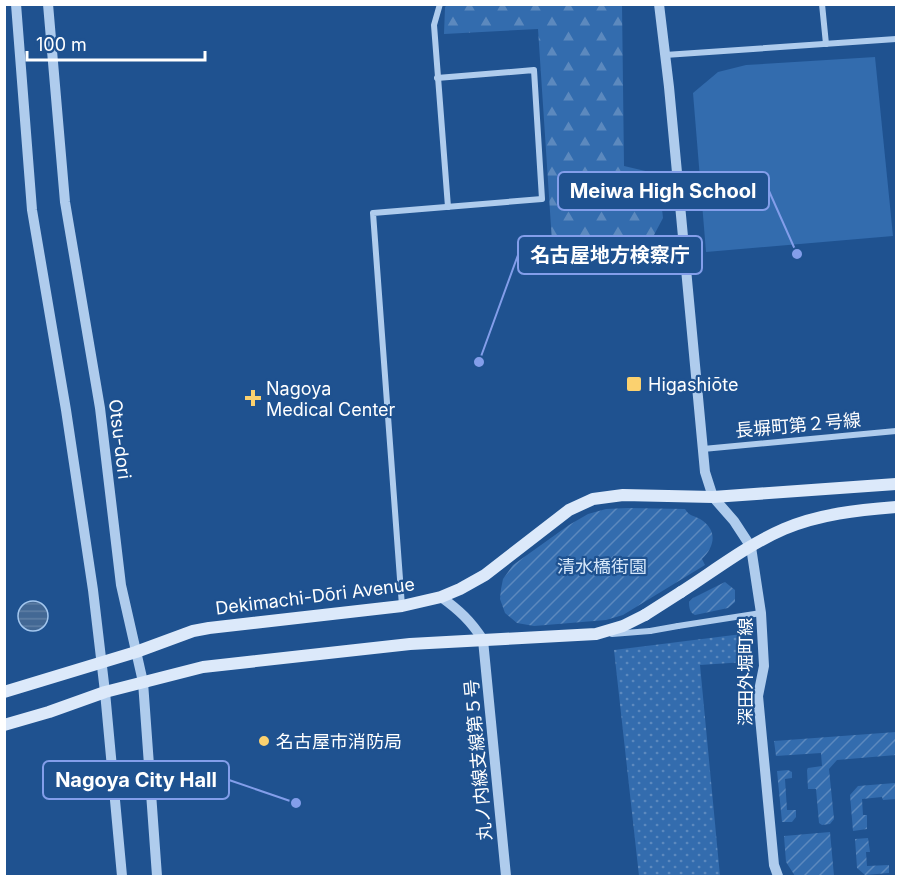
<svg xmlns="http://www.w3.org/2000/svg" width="901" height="881" font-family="Inter,'Noto Sans JP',sans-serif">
	<defs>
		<pattern id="grass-dots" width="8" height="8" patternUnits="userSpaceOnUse" patternTransform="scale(1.5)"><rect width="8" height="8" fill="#336cae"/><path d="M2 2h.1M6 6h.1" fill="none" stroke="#5c89be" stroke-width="1.8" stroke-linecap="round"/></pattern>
		<pattern id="forest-firs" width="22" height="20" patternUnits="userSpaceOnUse" patternTransform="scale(1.5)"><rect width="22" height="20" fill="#336cae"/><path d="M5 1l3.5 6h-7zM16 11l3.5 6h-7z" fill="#5c89be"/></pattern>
		<pattern id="garden-furrows" width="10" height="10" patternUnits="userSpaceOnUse" patternTransform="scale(1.5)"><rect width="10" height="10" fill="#336cae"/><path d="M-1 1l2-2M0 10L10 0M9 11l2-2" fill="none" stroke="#5c89be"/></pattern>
		<pattern id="water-rules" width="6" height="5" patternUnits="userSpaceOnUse" patternTransform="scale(1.5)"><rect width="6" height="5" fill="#436894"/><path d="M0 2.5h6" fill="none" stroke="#5f7fa4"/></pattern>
	</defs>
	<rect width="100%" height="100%" fill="#1f5290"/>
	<path fill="url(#grass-dots)" d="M742,634L745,662L700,665L720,876H639L614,650Z"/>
	<path fill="url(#forest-firs)" d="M448,4L622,5L624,166L658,174L663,218L654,235L577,269L554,272L538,29L444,34L445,7Z"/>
	<g fill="url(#garden-furrows)">
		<path d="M628,508L685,509C689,516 693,515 700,519C718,530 715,546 702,559L705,565L623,615L606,620L534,626L517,623L505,613L500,599L501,589L503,579L513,565L569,525L588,514L606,509Z"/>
		<path d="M725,582L735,590V602L728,608L695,615C690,613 689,608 689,602L693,598Z"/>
		<path d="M896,732V755L837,760L829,769L834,819L830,824L822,825L819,823L816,789H808L807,770L808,768L822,766L821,753L776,756L774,741Z"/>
		<path d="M788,770L792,772V778L785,779L787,810H796V817L792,822H782L777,771Z"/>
		<path d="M895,783L896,799L883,800L882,797L862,799L863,815H867V829L853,831L850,795L858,786Z"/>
		<path d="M830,832L834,876H795L786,862L784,836Z"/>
		<path d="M868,838L870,852H866L867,866L889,865V873L865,875L857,868L855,839Z"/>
	</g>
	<path fill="#336cae" d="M875,57L893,236L706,252L693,93L718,72L746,65Z"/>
	<circle fill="url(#water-rules)" stroke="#a3c7ef" stroke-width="1.5" cx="33" cy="616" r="15"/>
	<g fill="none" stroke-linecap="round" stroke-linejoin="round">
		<g stroke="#afcced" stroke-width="6">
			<path d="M440,4L434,25L448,207"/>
			<path d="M822,4L826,44"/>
			<path d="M665,55L896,39"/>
			<path d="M703,449L896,431"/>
			<path d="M402,606L373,213L542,199L534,70L437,78"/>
			<path d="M678,626L761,613"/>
			<path d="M612,634L650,631"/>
		</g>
		<g stroke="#afcced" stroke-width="10">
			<path d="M16,4L32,210L66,410L93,590L105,692L122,876"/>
			<path d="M48,4L65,202L100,408L121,585L143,682L157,876"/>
			<path d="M659,4L669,87L705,472L713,497L734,521L751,547L761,613L764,666L758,696L774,865L778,876"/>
			<path d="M441,597C459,610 471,621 483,640L506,876"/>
		</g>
		<g stroke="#dce9fa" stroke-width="12">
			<path d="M681,592C714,571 747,545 784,529C819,514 858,510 896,507"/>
			<path d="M4,692L136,652L193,631L209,628L402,606L441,597L460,589L485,575L569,510L593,499L623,495L713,497L896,484"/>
			<path d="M4,725L49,712L105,692L203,667L410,644L596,634L623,626L645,615"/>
		</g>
		<path stroke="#afcced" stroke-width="6" d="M650,631L678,626"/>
		<path stroke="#dce9fa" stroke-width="12" d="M645,615L681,592"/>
	</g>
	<g fill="#fbd16f" stroke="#1f5290" stroke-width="2">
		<rect x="626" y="376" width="16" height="16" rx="3"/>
		<path d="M250 389h6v6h6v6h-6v6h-6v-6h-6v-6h6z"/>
		<circle cx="264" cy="741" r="6"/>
	</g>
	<g text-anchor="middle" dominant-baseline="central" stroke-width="4.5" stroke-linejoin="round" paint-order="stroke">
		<g font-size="18" fill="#fff" stroke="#1f5290" text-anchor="start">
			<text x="648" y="384">Higashiōte</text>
			<text x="266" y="388">Nagoya<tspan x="266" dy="21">Medical Center</tspan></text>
			<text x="276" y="741">名古屋市消防局</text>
		</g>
		<g font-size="18" fill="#fff" stroke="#1f5290">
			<text transform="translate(798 425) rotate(-5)">長塀町第２号線</text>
			<text transform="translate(120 439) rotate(83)">Otsu-dori</text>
			<text transform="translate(315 596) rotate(-7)">Dekimachi-Dōri Avenue</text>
			<text transform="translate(745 672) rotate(-90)">深田外堀町線</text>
			<text transform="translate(478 760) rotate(-95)">丸ノ内線支線第５号</text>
		</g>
		<g font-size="18" fill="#d5e6f9" stroke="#1f5290">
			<text x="602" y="566">清水橋街園</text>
		</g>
	</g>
	<path fill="none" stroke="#839eea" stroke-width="2" d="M797 254L769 191M479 362L518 255M296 803L229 780"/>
	<g fill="#839eea" stroke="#1f5290" stroke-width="2">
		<circle cx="797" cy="254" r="6"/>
		<circle cx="479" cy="362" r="6"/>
		<circle cx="296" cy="803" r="6"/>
	</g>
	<g fill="#1f5290" stroke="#839eea" stroke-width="2">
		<rect x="558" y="172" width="211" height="38" rx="6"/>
		<rect x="518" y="236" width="184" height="38" rx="6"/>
		<rect x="43" y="761" width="186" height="38" rx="6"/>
	</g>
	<g font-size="20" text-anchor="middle" font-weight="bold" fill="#fff">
		<text x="663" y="198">Meiwa High School</text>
		<text x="610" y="262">名古屋地方検察庁</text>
		<text x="136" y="787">Nagoya City Hall</text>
	</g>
	<rect width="901" height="881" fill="none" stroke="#ffffff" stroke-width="12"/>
	<path d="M27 51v9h178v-9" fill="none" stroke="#ffffff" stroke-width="3"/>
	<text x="36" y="51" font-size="18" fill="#ffffff" stroke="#1f5290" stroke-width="4.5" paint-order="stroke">100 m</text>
</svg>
